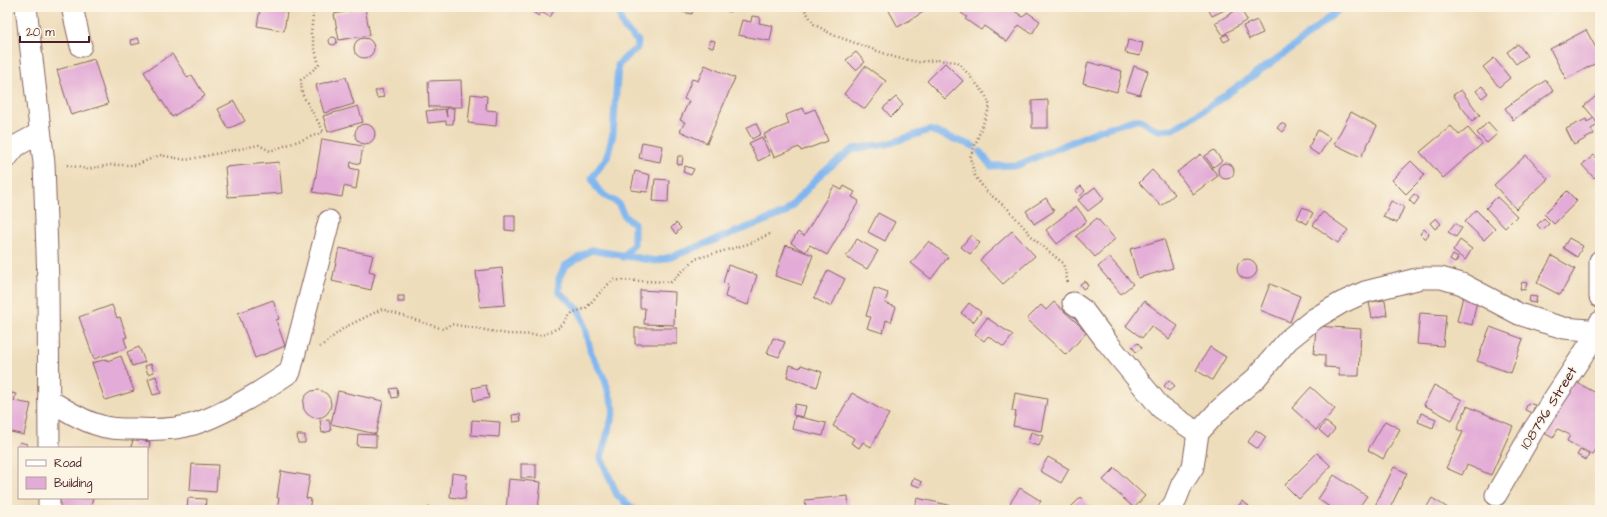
<svg xmlns="http://www.w3.org/2000/svg" width="1607" height="517" font-family="'Architects Daughter',sans-serif">
	<rect width="100%" height="100%" fill="#fcf5e5"/>
	<filter id="ink" filterUnits="userSpaceOnUse"><feTurbulence type="fractalNoise" baseFrequency=".025" numOctaves="2"/><feDisplacementMap in="SourceGraphic" scale="8" xChannelSelector="R" yChannelSelector="G"/><feConvolveMatrix kernelMatrix="1 2 1 2 8 2 1 2 1" color-interpolation-filters="sRGB"/></filter>
	<filter id="wash" filterUnits="userSpaceOnUse"><feTurbulence type="fractalNoise" baseFrequency=".012" numOctaves="4" result="noise"/><feDisplacementMap in="SourceGraphic" scale="16" xChannelSelector="R" yChannelSelector="G"/><feGaussianBlur stdDeviation="0.9" result="paint"/><feColorMatrix in="noise" values="0 0 0 0 0 0 0 0 0 0 0 0 0 0 0 0 0 1.4 0 .05"/><feComposite in="paint" operator="in"/></filter>
	<g filter="url(#wash)">
		<rect width="100%" height="100%" fill="#edb"/>
		<g fill="none" stroke-linecap="round" stroke-linejoin="round">
			<g stroke="#80b6ef" stroke-width="7">
				<path d="M620,7C618,24 626,31 638,41L637,48L626,57L618,65L613,134L607,157L592,178L596,187L605,196L618,203L625,217L634,223V244L623,257"/>
				<path d="M980,152L991,166L1018,165L1100,130L1134,120H1141L1149,126L1159,130L1173,129L1206,109L1292,48L1342,7"/>
				<path d="M634,510L617,495L601,458L614,410L605,380L591,353L582,316L577,308L559,292V278L565,266L591,250L656,261L671,257L785,213L822,173L853,149L887,144L930,130L973,146"/>
			</g>
		</g>
		<g id="blocks">
			<g fill="#e3abd7">
				<path d="M262,7H280V10L287,12L284,31L257,26L260,9L262,10Z"/>
				<path d="M533,7H556L550,17L541,12L539,16L531,11Z"/>
				<path d="M684,7H694L692,14L683,12Z"/>
				<path d="M716,7H731L730,12Z"/>
				<path d="M887,7H932L898,27Z"/>
				<path d="M965,7H1009L1023,17L1027,12L1040,21L1032,34L1019,25L1007,42L984,26L981,30L965,19L967,17L961,13Z"/>
				<path d="M1207,7H1231L1212,16Z"/>
				<path d="M1591,7H1600L1595,11Z"/>
				<path d="M365,8L370,35L339,40L334,14Z"/>
				<path d="M1240,8L1247,20L1223,35L1215,23Z"/>
				<path d="M752,16L760,17L759,23L773,26L770,41L738,35L742,20L751,22Z"/>
				<path d="M1257,20L1263,33L1249,39L1243,26Z"/>
				<path d="M1586,30L1600,55V61L1566,79L1550,49Z"/>
				<path d="M1227,34L1230,39L1224,42L1221,37Z"/>
				<circle cx="333" cy="41" r="4"/>
				<circle cx="364" cy="48" r="10"/>
				<path d="M138,38L140,43L132,45L130,40Z"/>
				<path d="M710,40L715,41L713,48L708,46Z"/>
				<path d="M1128,40L1143,43L1140,56L1125,53Z"/>
				<path d="M1518,44L1527,56L1516,64L1507,52Z"/>
				<path d="M856,52L865,62L856,70L846,60Z"/>
				<path d="M172,54L188,78L192,75L205,96L172,117L144,72Z"/>
				<path d="M1494,58L1510,78L1499,87L1483,67Z"/>
				<path d="M94,59L108,104L71,115L57,70Z"/>
				<path d="M1088,62L1122,71L1117,92L1083,83Z"/>
				<path d="M945,63L963,81L945,99L927,81Z"/>
				<path d="M705,65L735,78L707,143L680,131L685,122L680,120L689,101L684,99L692,79L698,81Z"/>
				<path d="M865,66L886,81L865,109L844,94Z"/>
				<path d="M1134,66L1148,71L1140,95L1126,91Z"/>
				<path d="M346,77L354,104L324,113L316,85Z"/>
				<path d="M461,80L462,107H429L428,81Z"/>
				<path d="M1546,80L1553,91L1513,120L1505,108Z"/>
				<path d="M1482,86L1488,93L1482,98L1476,91Z"/>
				<path d="M382,89L384,97L377,98L375,91Z"/>
				<path d="M1461,90L1480,115L1472,121L1453,95Z"/>
				<path d="M1600,93V125L1584,106Z"/>
				<path d="M471,94L487,96L486,110L497,111L496,126L468,123Z"/>
				<path d="M896,97L903,105L891,117L883,108Z"/>
				<path d="M1048,100V128H1032V101Z"/>
				<path d="M234,101L245,121L228,129L218,109Z"/>
				<path d="M358,106L363,122L328,132L323,116Z"/>
				<path d="M446,108H454L453,124H446V121L428,123L426,111L445,109L447,117Z"/>
				<path d="M803,108L805,113L815,109L828,141L801,151L799,147L774,157L764,134L789,124L786,115Z"/>
				<path d="M1351,112L1377,126L1361,157L1334,144Z"/>
				<path d="M1594,118L1598,125L1591,129L1594,134L1574,145L1566,129L1586,119L1587,122Z"/>
				<path d="M1488,122L1498,133L1487,143L1477,133Z"/>
				<path d="M756,123L761,134L752,139L746,128Z"/>
				<path d="M1281,123L1287,126L1283,132L1277,128Z"/>
				<circle cx="365" cy="134" r="10"/>
				<path d="M1451,126L1459,135L1468,128L1482,144L1443,178L1420,152Z"/>
				<path d="M1318,130L1330,138L1319,155L1308,148Z"/>
				<path d="M762,137L770,155L758,161L749,143Z"/>
				<path d="M322,139L363,146L360,164L351,162L350,168L359,170L356,189L344,186L342,197L313,192Z"/>
				<path d="M642,142L663,146L660,162L639,158Z"/>
				<path d="M1214,150L1222,161L1213,167L1205,156Z"/>
				<path d="M1201,154L1218,176L1193,194L1177,172Z"/>
				<path d="M1526,155L1548,179L1516,209L1494,185Z"/>
				<path d="M1594,155L1600,162V172L1594,178L1582,165Z"/>
				<path d="M678,156H683L682,165L677,164Z"/>
				<path d="M1411,161L1425,175L1406,194L1392,180Z"/>
				<path d="M279,162L282,193L228,197L225,167Z"/>
				<circle cx="1226" cy="171" r="8"/>
				<path d="M685,166L694,169L691,175L683,172Z"/>
				<path d="M1152,170L1175,194L1161,206L1139,183Z"/>
				<path d="M635,171L650,175L647,192L631,190Z"/>
				<path d="M655,179L669,180L668,202L653,201Z"/>
				<path d="M834,186L842,190L844,186L855,192L852,197L859,201L827,255L810,245L805,252L791,243L798,232L804,236Z"/>
				<path d="M1081,186L1085,191L1080,196L1075,191Z"/>
				<path d="M1095,187L1104,199L1088,211L1078,200Z"/>
				<path d="M1567,191L1577,201L1554,224L1544,214Z"/>
				<path d="M1414,194L1419,198L1414,205L1409,200Z"/>
				<path d="M1497,197L1517,216L1505,228L1486,208Z"/>
				<path d="M1046,198L1054,211L1034,224L1026,211Z"/>
				<path d="M1391,201L1404,207L1397,223L1383,217Z"/>
				<path d="M1076,206L1087,221L1057,244L1046,230Z"/>
				<path d="M1303,207L1313,213L1307,224L1297,218Z"/>
				<path d="M1476,210L1495,229L1484,240L1465,222Z"/>
				<path d="M1323,212L1348,230L1338,243L1313,225Z"/>
				<path d="M878,213L895,222L885,241L868,232Z"/>
				<path d="M505,215H515V231L505,230Z"/>
				<path d="M1097,218L1115,239L1095,257L1076,236Z"/>
				<path d="M1436,218L1441,224L1435,229L1430,223Z"/>
				<path d="M1544,218L1549,224L1542,230L1537,225Z"/>
				<path d="M676,223L681,228L676,234L671,228Z"/>
				<path d="M1455,223L1462,228L1456,237L1448,232Z"/>
				<path d="M1424,229L1429,234L1425,239L1420,234Z"/>
				<path d="M1012,231L1035,256L1003,284L980,260Z"/>
				<path d="M971,235L980,243L970,254L961,247Z"/>
				<path d="M1569,238L1583,246L1577,257L1563,248Z"/>
				<path d="M857,239L878,251L867,269L846,257Z"/>
				<path d="M1164,239L1173,268L1138,278L1130,249Z"/>
				<path d="M1460,240L1472,249L1465,260L1453,251Z"/>
				<path d="M929,241L948,257L931,279L911,263Z"/>
				<path d="M786,245L813,255L802,285L775,276Z"/>
				<path d="M339,248L373,255L369,271L375,273L371,290L332,281Z"/>
				<path d="M1453,255L1458,258L1455,263L1450,260Z"/>
				<path d="M1552,256L1575,269L1560,295L1537,283Z"/>
				<path d="M1109,257L1133,284L1121,294L1098,267Z"/>
				<circle cx="1247" cy="269" r="10"/>
				<path d="M728,265L757,275L748,305L725,297L728,284L723,283Z"/>
				<path d="M502,268L505,305L480,307L476,271Z"/>
				<path d="M828,270L845,279L831,307L814,298Z"/>
				<path d="M1085,281L1088,286L1083,289L1080,284Z"/>
				<path d="M1522,282L1527,283L1525,290L1520,289Z"/>
				<path d="M1270,284L1300,296L1290,322L1260,310Z"/>
				<path d="M874,288L888,293L885,303L896,307L891,322L886,320L883,333L867,328L871,317L866,316Z"/>
				<path d="M640,290L675,292L674,325L644,324L645,308H640Z"/>
				<rect x="398" y="296" width="6" height="6"/>
				<path d="M1463,296L1477,300L1472,325L1457,321Z"/>
				<path d="M1530,296L1537,297L1535,303L1529,302Z"/>
				<path d="M273,300L279,319L276,320L285,346L255,358L238,313Z"/>
				<path d="M1385,300L1387,315L1372,318L1369,302Z"/>
				<path d="M1144,301L1178,326L1169,339L1151,326L1142,338L1126,326Z"/>
				<path d="M1054,302L1087,332L1066,355L1027,319L1041,305L1046,310Z"/>
				<path d="M969,303L981,312L973,322L961,313Z"/>
				<path d="M112,305L117,318L120,317L127,337L124,338L127,348L94,359L79,317Z"/>
				<path d="M1420,313L1446,315L1443,346L1417,344Z"/>
				<path d="M987,318L1013,335L1004,347L988,336L984,341L975,334Z"/>
				<path d="M1316,326L1361,329L1359,376H1339V368L1325,367V355L1314,354Z"/>
				<path d="M1490,327L1523,339L1511,373L1477,361Z"/>
				<rect x="635" y="328" width="42" height="16"/>
				<path d="M773,338L785,342L779,357L767,353Z"/>
				<path d="M1138,343L1142,348L1136,352L1132,347Z"/>
				<path d="M139,347L145,362L132,366L127,352Z"/>
				<path d="M1210,347L1226,357L1212,380L1196,370Z"/>
				<path d="M121,356L134,391L105,400L92,363L107,359V361Z"/>
				<path d="M151,364L154,372L148,374L145,366Z"/>
				<path d="M790,365L800,368L801,365L822,372L817,387L787,377Z"/>
				<path d="M156,376L161,393L153,395L148,379Z"/>
				<path d="M1570,379L1600,395V442L1593,455L1567,441L1570,435L1558,429L1553,438L1542,432Z"/>
				<path d="M1169,380L1175,386L1169,391L1164,386Z"/>
				<path d="M486,385L489,398L474,401L472,388Z"/>
				<path d="M1434,385L1462,400L1452,420L1424,405Z"/>
				<path d="M1311,387L1335,409L1316,430L1292,408Z"/>
				<path d="M397,388L398,397L392,398L390,389Z"/>
				<circle cx="317" cy="404" r="14"/>
				<path d="M338,391L383,401L376,434L331,424Z"/>
				<path d="M7,392L16,394L14,401L31,404L24,435L7,431Z"/>
				<path d="M852,393L889,414L871,447L863,442L859,448L851,443L854,438L833,426Z"/>
				<path d="M1015,393L1047,399L1041,431L1013,426L1016,412L1012,411Z"/>
				<path d="M1528,403L1535,405L1532,413L1525,410Z"/>
				<path d="M795,404L806,406L803,417L793,415Z"/>
				<path d="M1467,406L1513,426L1491,475L1467,465L1462,475L1446,468L1463,432L1457,429Z"/>
				<path d="M1421,413L1436,419L1433,428L1418,422Z"/>
				<path d="M520,414L521,421L513,422L512,415Z"/>
				<path d="M795,416L826,423L823,436L792,429Z"/>
				<path d="M329,419L331,431L322,433L320,420Z"/>
				<path d="M472,420L500,422L499,437L471,435Z"/>
				<path d="M1385,421L1400,429L1383,459L1368,450Z"/>
				<path d="M1326,422L1335,429L1328,438L1319,430Z"/>
				<path d="M1256,430L1266,437L1258,449L1248,442Z"/>
				<path d="M1031,432L1043,436L1039,446L1028,443Z"/>
				<path d="M358,434L376,435V447L357,446Z"/>
				<path d="M297,435H305V443H298Z"/>
				<path d="M133,439L150,442L148,453L147,448H131Z"/>
				<path d="M20,442L27,444L26,448H18Z"/>
				<path d="M1580,450L1589,455L1586,460L1577,455Z"/>
				<path d="M1317,453L1331,466L1299,499L1285,485Z"/>
				<path d="M1048,457L1069,469L1061,483L1040,471Z"/>
				<path d="M192,464L218,465L216,492L190,490Z"/>
				<rect x="521" y="464" width="15" height="14"/>
				<path d="M1394,467L1407,473L1389,510H1373Z"/>
				<path d="M1115,468L1145,496L1134,508L1103,480Z"/>
				<path d="M281,471L310,476L306,498L311,499L309,510H277L279,498H277Z"/>
				<path d="M452,473L467,475L465,499L450,497Z"/>
				<path d="M1334,475L1367,496L1357,510H1334L1318,499Z"/>
				<path d="M913,478L922,482L920,487L911,484Z"/>
				<path d="M509,479L541,482L538,510H506Z"/>
				<path d="M1020,488L1041,501L1035,510H1021L1010,503Z"/>
				<path d="M848,496L849,510H806L805,500Z"/>
				<path d="M1081,497L1091,507L1088,510H1072L1070,508Z"/>
				<path d="M61,498H93L90,510H58Z"/>
				<path d="M188,498L206,499L205,510H187Z"/>
				<path d="M917,498L953,506V510H915Z"/>
				<path d="M1432,498L1451,510H1425Z"/>
				<path d="M1242,501L1249,506L1246,510H1242L1238,507Z"/>
				<path d="M429,507L438,510H428Z"/>
			</g>
		</g>
	</g>
	<g filter="url(#ink)">
		<use href="#blocks" fill-opacity="0" stroke="#83625d" stroke-width="1"/>
		<g fill="none" stroke-linecap="round" stroke-linejoin="round">
			<defs>
				<g id="street">
					<path d="M26,7L44,163L48,282L49,448"/>
					<path d="M72,7L81,46"/>
					<path d="M7,157L16,146L40,133"/>
					<path d="M1600,261V297"/>
					<path d="M1073,303L1083,310L1107,342L1161,408L1198,433"/>
					<path d="M49,400C64,409 79,419 95,424C108,429 120,429 134,429C153,430 175,430 194,424C226,414 262,391 290,372L329,221"/>
					<path d="M1496,495L1534,429L1599,330L1600,322"/>
					<path d="M49,510V498"/>
					<path d="M1169,510L1174,504L1182,484L1193,467L1198,433L1219,410L1256,378L1288,340L1314,319L1341,303L1365,292L1421,278H1441L1462,284L1519,314L1540,321L1564,328L1600,331"/>
				</g>
			</defs>
			<use href="#street" stroke="#83625d" stroke-width="23"/>
			<g stroke="#83625d" stroke-width="2.5" stroke-dasharray="1 3" stroke-linecap="butt">
				<path d="M803,7L814,24L833,35L897,58L919,62L938,60L958,62L985,94L990,106L970,158L975,176L986,191L1008,209L1035,240L1063,263L1068,283"/>
				<path d="M67,165L87,169L111,165H136L160,155L186,160L259,145L270,151L324,132L302,94L301,80L319,65L311,33L314,7"/>
				<path d="M320,347L345,327L382,309L443,329L451,324L507,334L543,335L560,327L573,312L585,309L606,286L614,280L671,282L695,259L748,244L770,234"/>
			</g>
			<use href="#street" stroke="#fff" stroke-width="21"/>
		</g>
	</g>
	<g text-anchor="middle" dominant-baseline="central" stroke-width="3" stroke-linejoin="round" paint-order="stroke">
		<g font-size="14" fill="#4a1f2b" stroke="#fcf5e5">
			<text transform="translate(1549 408) rotate(-58)">108796 Street</text>
		</g>
	</g>
	<rect width="1607" height="517" fill="none" stroke="#fcf5e5" stroke-width="24"/>
	<rect x="18" y="447" width="130" height="52" fill="#fcf5e5" stroke="#b59f9b"/>
	<rect x="26" y="460" width="20" height="6" fill="#ffffff" stroke="#b59f9b"/>
	<text x="54" y="467" font-size="12" fill="#4a1f2b">Road</text>
	<rect x="26" y="477" width="20" height="12" fill="#e3abd7" stroke="#b59f9b"/>
	<text x="54" y="487" font-size="12" fill="#4a1f2b">Building</text>
	<path d="M20 36v6h69v-6" fill="none" stroke="#4a1f2b" stroke-width="2"/>
	<text x="26" y="36" font-size="12" fill="#4a1f2b" stroke="#fcf5e5" stroke-width="3" paint-order="stroke">20 m</text>
</svg>
